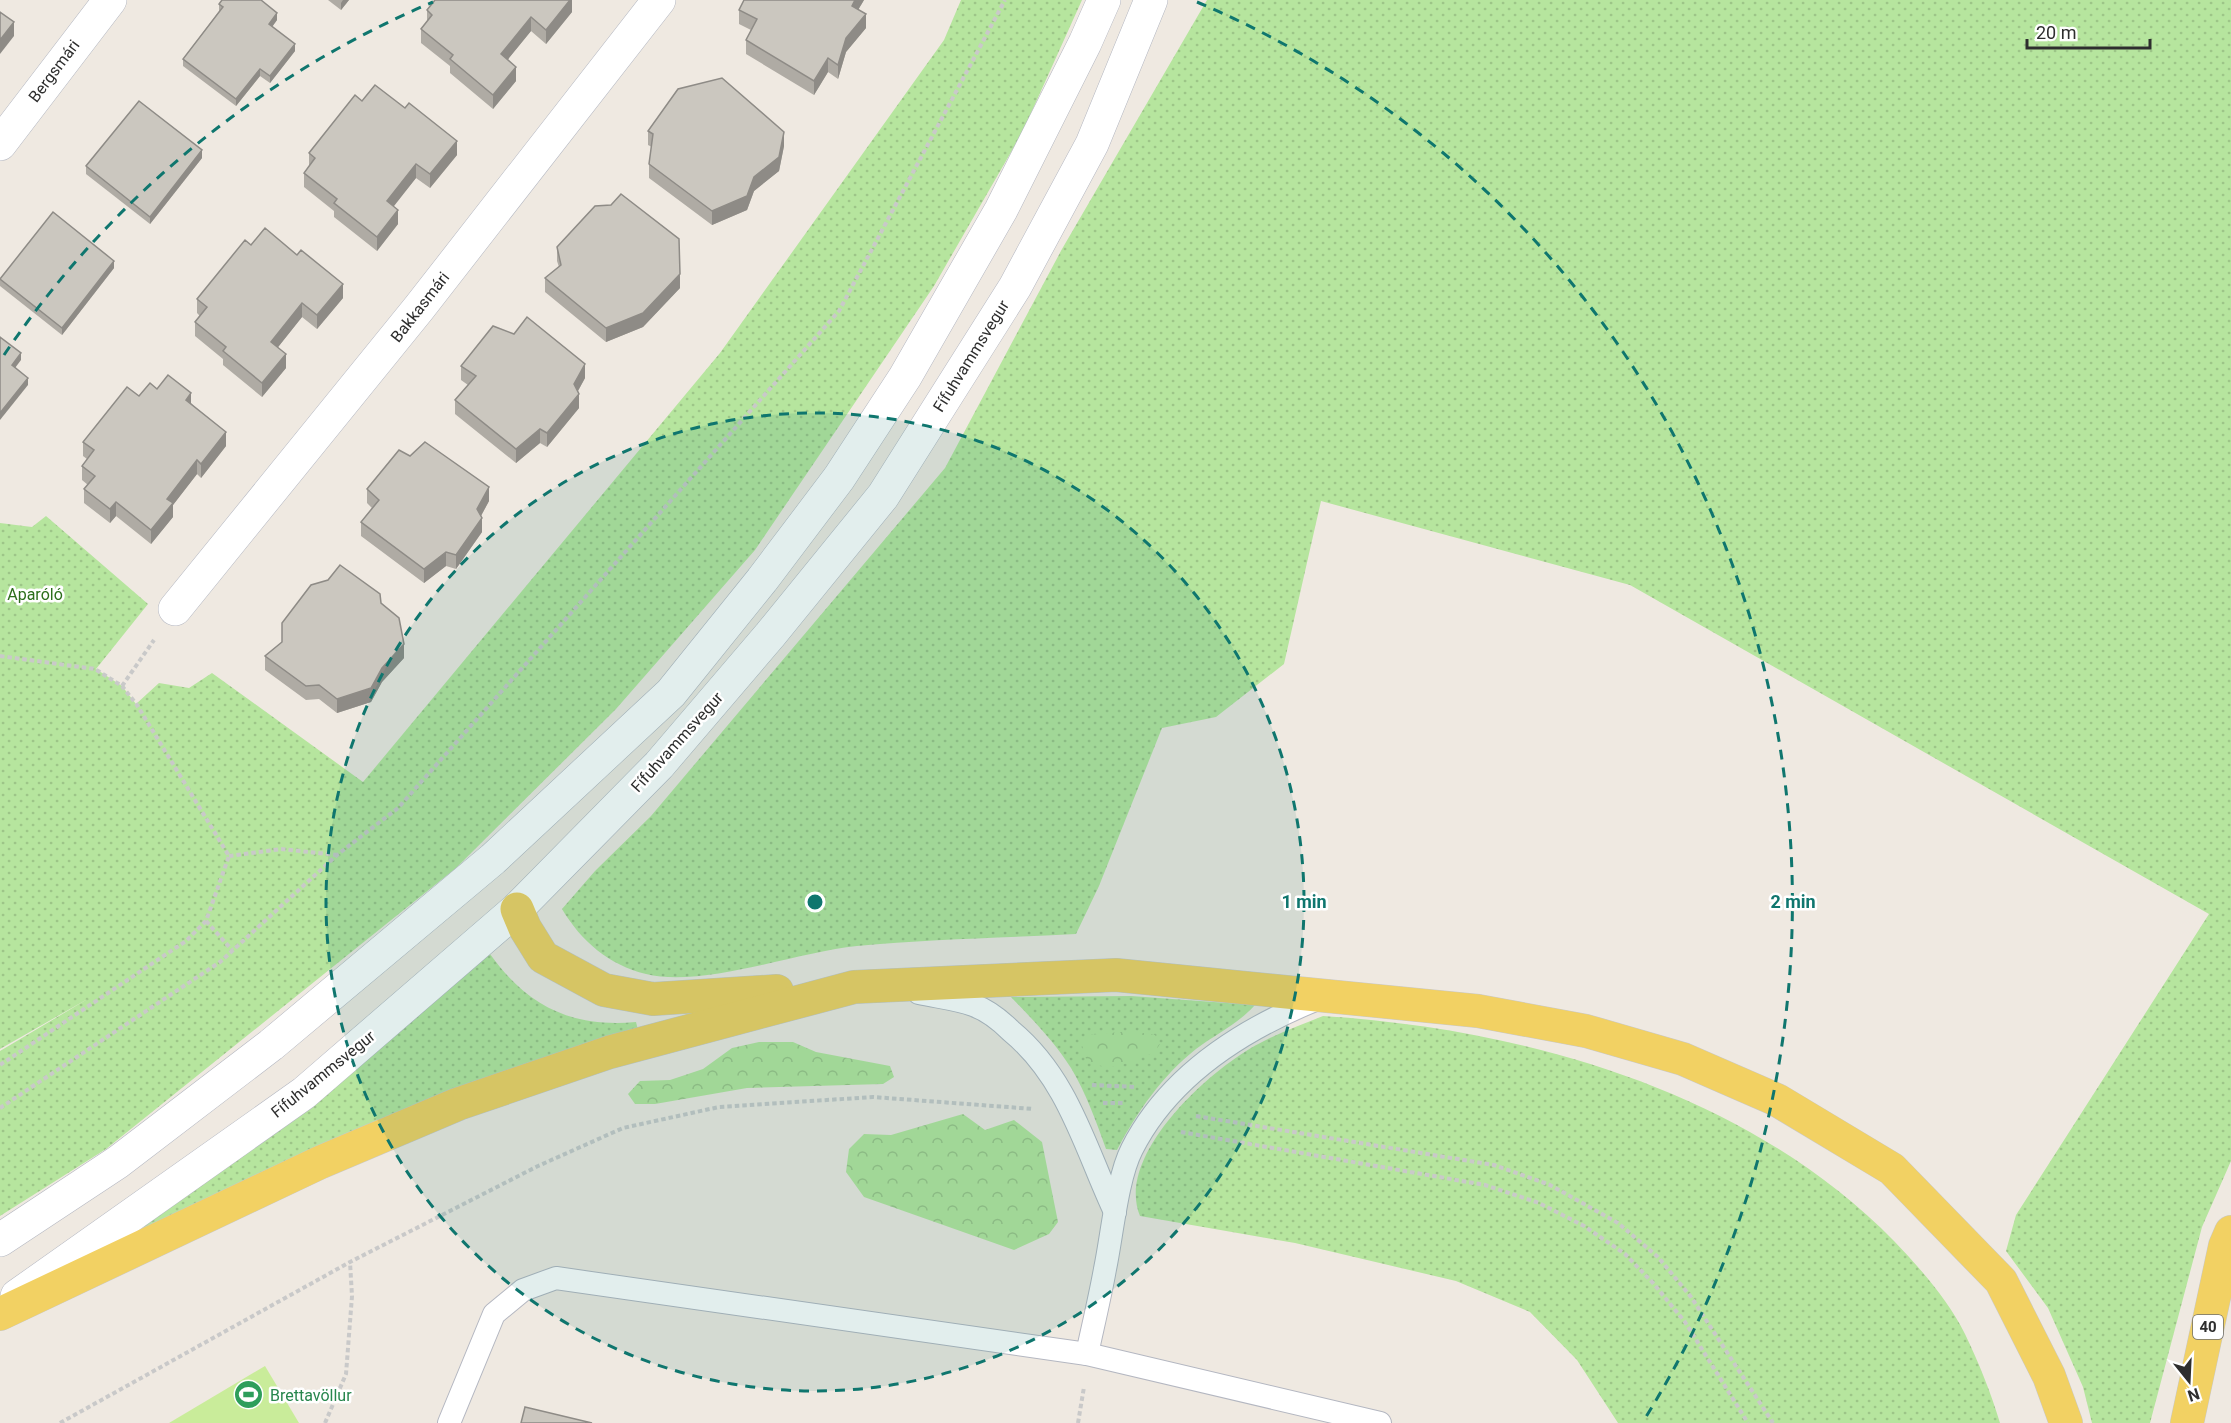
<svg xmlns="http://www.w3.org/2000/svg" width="2231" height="1423" font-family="Roboto,sans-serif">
	<defs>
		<pattern id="grass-dots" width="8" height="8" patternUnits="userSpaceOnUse" patternTransform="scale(1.5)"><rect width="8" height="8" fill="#b6e59e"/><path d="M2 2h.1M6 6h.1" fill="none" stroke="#9dc588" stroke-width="1.8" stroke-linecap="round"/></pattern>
		<pattern id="forest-crowns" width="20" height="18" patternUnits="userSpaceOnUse" patternTransform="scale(1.5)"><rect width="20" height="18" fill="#b6e59e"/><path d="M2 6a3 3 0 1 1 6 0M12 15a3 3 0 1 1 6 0" fill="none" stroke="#9dc588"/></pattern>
	</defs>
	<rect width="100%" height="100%" fill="#efe9e1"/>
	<g fill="url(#grass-dots)">
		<path d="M961,0H1082L1022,133L934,286L755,550L616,709L456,868L106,1149L0,1216V1051L91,997L0,1049V523L32,527L46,516L148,604L96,669L122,686L136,704L159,683L189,688L212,673L363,782L720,353L944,40Z"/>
		<path d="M1207,0H2231V1161L2202,1227L2150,1423H2092L2083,1387L2048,1308L2006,1251L2016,1215L2209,914L1630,585L1321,501L1284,664L1216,717L1162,728L1099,886L1076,934C1003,938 929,939 857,946C796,952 703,988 646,974C609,965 581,941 562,909L595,871L651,816L945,468L1062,249Z"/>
		<path d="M490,954C527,1006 572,1028 636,1022L638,1030L135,1232L313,1105Z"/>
		<path d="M1131,996L1255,1005C1238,1024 1216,1034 1196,1049C1162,1076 1137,1112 1117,1150L1106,1149C1096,1121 1086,1093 1071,1068C1054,1041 1032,1019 1011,997Z"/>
		<path d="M1323,1016C1527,1029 1748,1092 1894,1241C1920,1268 1948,1300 1965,1334C1979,1363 1991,1393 2000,1423H1618L1577,1360L1530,1312L1456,1281L1295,1243L1140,1216C1114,1154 1214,1065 1264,1041C1283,1031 1304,1024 1323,1016Z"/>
	</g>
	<g fill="url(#forest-crowns)">
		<path d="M1131,1031L1155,1035L1160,1044L1154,1053C1125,1060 1120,1074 1087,1062L1081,1042L1089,1035Z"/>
		<path d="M759,1042H793L816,1052L890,1066L894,1077L883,1084L747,1088L655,1104H635L628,1094L640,1081L670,1080L703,1069L732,1048Z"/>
		<path d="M963,1114L985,1130L1014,1120L1042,1142L1058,1222L1049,1234L1014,1250L864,1197L846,1172L849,1149L864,1134L891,1135Z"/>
	</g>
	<path fill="#c9ec9a" d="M265,1366L299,1423H169Z"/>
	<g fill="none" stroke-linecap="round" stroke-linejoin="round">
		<defs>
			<g id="lane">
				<path d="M919,993C937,997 957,999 973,1005C987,1010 1001,1021 1011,1031C1068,1078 1085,1148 1115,1212"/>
				<path d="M1087,1354C1093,1326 1100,1297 1105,1269C1112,1236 1117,1178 1132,1149C1170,1074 1245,1028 1320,998"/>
				<path d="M449,1423L494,1314L523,1290L556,1278L1087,1354L1380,1423"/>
			</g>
			<g id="street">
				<path d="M0,144L110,0"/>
				<path d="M175,609L419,308L659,0"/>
			</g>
			<g id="secondary">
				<path d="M0,1240L118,1162L271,1045L493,859L671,693L762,580L839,478L905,377L1001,210L1085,43L1104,0"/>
				<path d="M17,1296L304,1093L517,909L659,765L770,635L883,496L1015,287L1092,144L1151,0"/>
			</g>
			<g id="primary">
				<path d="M517,909L525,928L543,957L604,990L653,999L777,991"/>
				<path d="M0,1314L321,1162L458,1104L610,1052L854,987L1116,975L1478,1011L1586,1031L1683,1059L1777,1100L1892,1169L2001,1281L2049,1376L2066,1423"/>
				<path d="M2187,1423L2225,1246L2231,1232"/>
			</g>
		</defs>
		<use href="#lane" stroke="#b4b7c1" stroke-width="24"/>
		<use href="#street" stroke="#b4b7c1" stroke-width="34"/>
		<use href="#secondary" stroke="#b4b7c1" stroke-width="34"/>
		<use href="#primary" stroke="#c9c9c9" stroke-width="34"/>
		<g stroke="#c9c9c9" stroke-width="4" stroke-dasharray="4.5 3" stroke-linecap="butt">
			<path d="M0,656L95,669L122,686L137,705L229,856L206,921L186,941L0,1065"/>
			<path d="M122,686L154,640"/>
			<path d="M229,856L281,849L337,855"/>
			<path d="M206,921L232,950"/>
			<path d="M1092,1085L1136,1087"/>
			<path d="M1103,1103H1123"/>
			<path d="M0,1108L220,962L337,855L398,808L839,311L1005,0"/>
			<path d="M1196,1116L1494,1165L1550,1185L1618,1223L1658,1257L1691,1297L1773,1423"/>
			<path d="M1181,1132L1485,1185L1539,1203L1584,1226L1625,1254L1653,1283L1685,1322L1748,1423"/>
			<path d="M60,1423L350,1262L538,1166L623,1128L719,1107L873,1097L1034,1109"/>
			<path d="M325,1423L346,1374L352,1296L350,1262"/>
			<path d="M1078,1423L1084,1387"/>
		</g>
		<use href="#lane" stroke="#fff" stroke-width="22"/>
		<use href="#street" stroke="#fff" stroke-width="33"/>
		<use href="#secondary" stroke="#fff" stroke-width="33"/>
		<use href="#primary" stroke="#f2d163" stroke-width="33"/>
	</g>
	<g fill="#afaba4">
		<path d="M328,0H349L341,10Z"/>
		<path d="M572,0V12L546,44L531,31L508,59L516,81L493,109L450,73V66L421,43V29L427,22V10Z"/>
		<path d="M864,0L858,10L866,28L846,52L838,79L828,72L814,95L746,54V40L751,30L739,24V10Z"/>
		<path d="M219,4L277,20L272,27L295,51L270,83L260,76L236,106L183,66V59L219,11Z"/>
		<path d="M362,101L457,155L430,188L416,178L393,206L398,224L377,251L334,217V211L304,187V173L309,167V153Z"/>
		<path d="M648,131L784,146L779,171L754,191L747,210L712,225L649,178V164L652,147L648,145Z"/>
		<path d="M202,158L150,224L86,174V166Z"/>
		<path d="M557,247L680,288L643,327L606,342L545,292V278L559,267L557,261Z"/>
		<path d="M114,268L62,335L0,286V279Z"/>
		<path d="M343,298L317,329L302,317L278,347L286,368L262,397L223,365V359L195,336V322L200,316L197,313V299Z"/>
		<path d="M461,366L585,378L578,391L579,408L547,447L540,443L516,463L455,414V400L468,385L461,380Z"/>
		<path d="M157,389L191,403L226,446L201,478L197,474L173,505V517L151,544L116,516L110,523L84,503V489L88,485L82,480V466L87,459L83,456V442Z"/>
		<path d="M367,489L489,501L481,516L482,532L456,569L446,566L424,583L361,536V522L372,508L367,503Z"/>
		<path d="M381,603L404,658L382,682L371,702L337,713L319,699L306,700L265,670V656L282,642Z"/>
	</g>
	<g fill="#8e8b86">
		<path d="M343,0H349L341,10V3Z"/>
		<path d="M570,0H572V12L546,44V30Z"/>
		<path d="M855,0H864L852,20V6Z"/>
		<path d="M277,13V20L269,31V24Z"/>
		<path d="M866,14V28L846,52L838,79V65L846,38Z"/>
		<path d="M531,17V31L501,68V54Z"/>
		<path d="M14,22V36L0,54V40Z"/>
		<path d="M295,44V51L270,83V76Z"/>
		<path d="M828,58V72L814,95V81Z"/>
		<path d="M516,67V81L493,109V95Z"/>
		<path d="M260,69V76L236,106V99Z"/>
		<path d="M784,132V146L779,171L754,191L747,210L712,225V211Z"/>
		<path d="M457,141V155L430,188V174Z"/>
		<path d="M202,150V158L150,224V217Z"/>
		<path d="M416,164V178L387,215V201Z"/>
		<path d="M398,210V224L377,251V237Z"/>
		<path d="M114,261V268L62,335V328Z"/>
		<path d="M680,274V288L643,327L606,342V328Z"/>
		<path d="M343,284V298L317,329V315Z"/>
		<path d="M302,303V317L271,356V342Z"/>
		<path d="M21,353V360L12,372V365Z"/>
		<path d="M286,354V368L262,397V383Z"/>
		<path d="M585,364V378L574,398V384Z"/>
		<path d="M28,378V385L0,420V413Z"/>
		<path d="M191,393V407L186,400Z"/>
		<path d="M579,394V408L547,447V433Z"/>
		<path d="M540,429V443L516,463V449Z"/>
		<path d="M226,432V446L201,478V464Z"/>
		<path d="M197,460V474L173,505V517L151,544V530L167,499Z"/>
		<path d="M489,487V501L477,523V509Z"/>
		<path d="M116,502V516L110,523V509Z"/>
		<path d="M482,518V532L456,569V555Z"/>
		<path d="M446,552V566L424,583V569Z"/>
		<path d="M404,644V658L382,682L371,702L337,713V699L382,668Z"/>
	</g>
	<g fill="#cbc7bf" stroke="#8e8b86" stroke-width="1.5">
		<path d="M222,0H261L277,13L269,24L295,44L270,76L260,69L236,99L183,59L223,7L219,4Z"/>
		<path d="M435,0H570L546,30L531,17L501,54L516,67L493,95L450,59L453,55L421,29L432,15L427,10Z"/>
		<path d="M744,0H855L852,6L866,14L846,38L838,65L828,58L814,81L746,40L757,19L739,10Z"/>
		<path d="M0,12L14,22L0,40Z"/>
		<path d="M722,78L784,132L779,157L754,177L747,196L712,211L649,164L653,134L648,131L678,89Z"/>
		<path d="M375,85L405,108L409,103L457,141L430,174L416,164L387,201L398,210L377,237L334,203L337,199L304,173L315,158L309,153L355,95L362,101Z"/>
		<path d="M139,101L202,150L150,217L86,166Z"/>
		<path d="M621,194L679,239L680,274L643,313L606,328L545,278L561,265L557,247L595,206L611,205Z"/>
		<path d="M53,212L114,261L62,328L0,279Z"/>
		<path d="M265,228L297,255L301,250L343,284L317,315L302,303L271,342L286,354L262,383L223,351L226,347L195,322L207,307L197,299L245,240L251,245Z"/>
		<path d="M527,317L585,364L574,384L579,394L547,433L540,429L516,449L455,400L476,376L461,366L493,326L514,334Z"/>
		<path d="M0,337L21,353L12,365L28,378L0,413Z"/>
		<path d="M168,375L191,393L186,400L226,432L201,464L197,460L167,499L173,503L151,530L116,502L110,509L84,489L95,476L82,466L94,450L83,442L127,387L139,396L150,383L157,389Z"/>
		<path d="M425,442L489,487L477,509L482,518L456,555L446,552L424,569L361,522L379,500L367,489L399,450L410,456Z"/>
		<path d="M340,565L380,594L381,603L399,618L404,644L382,668L371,688L337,699L319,685L306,686L265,656L282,642V623L311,585L328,580Z"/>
		<path d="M525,1407L592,1423H521Z"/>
	</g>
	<circle cx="815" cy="902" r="489" fill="#0f766e" fill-opacity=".12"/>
	<g fill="none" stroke="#0f766e" stroke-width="3" stroke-dasharray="10 8">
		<circle cx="815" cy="902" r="489"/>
		<path d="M4 355A978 978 0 0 1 433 2M1197 2A978 978 0 0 1 1644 1420"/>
	</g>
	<defs>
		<symbol id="stadium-disc" viewBox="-11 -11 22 22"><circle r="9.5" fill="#2e9e5b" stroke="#fff"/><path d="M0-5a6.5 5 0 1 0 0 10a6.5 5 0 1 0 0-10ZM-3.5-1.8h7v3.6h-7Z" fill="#fff"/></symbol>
	</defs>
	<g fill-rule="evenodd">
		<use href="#stadium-disc" x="232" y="1378" width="33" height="33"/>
	</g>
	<g text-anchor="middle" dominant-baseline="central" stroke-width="5" stroke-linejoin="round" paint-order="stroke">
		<rect fill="#fff" stroke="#6d6d6d" stroke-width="1.5" x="2193" y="1315" width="30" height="24" rx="4.5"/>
		<g font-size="15" font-weight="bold" fill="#2e2e2e">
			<text x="2208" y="1327">40</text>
		</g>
		<g font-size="16" fill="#2e2e2e" stroke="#fff">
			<text transform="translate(54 71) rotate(-53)">Bergsmári</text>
			<text transform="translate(420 307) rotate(-52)">Bakkasmári</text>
			<text transform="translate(971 356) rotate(-58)">Fífuhvammsvegur</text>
			<text transform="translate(677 742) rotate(-48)">Fífuhvammsvegur</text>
			<text transform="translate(323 1074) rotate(-39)">Fífuhvammsvegur</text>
		</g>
		<g font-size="16" fill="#2c6e1b" stroke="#fff">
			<text x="35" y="594">Aparóló</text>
		</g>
		<g font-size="16" fill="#27864d" stroke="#fff" text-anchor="start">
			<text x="270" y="1395">Brettavöllur</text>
		</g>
	</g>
	<circle cx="815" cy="902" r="9" fill="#0f766e" stroke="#fff" stroke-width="3"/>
	<g font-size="18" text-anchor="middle" font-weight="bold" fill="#0f766e" stroke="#fff" stroke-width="5" stroke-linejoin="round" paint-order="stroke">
		<text x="1304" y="908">1 min</text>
		<text x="1793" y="908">2 min</text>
	</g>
	<g transform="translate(2189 1381) rotate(162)" stroke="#ffffff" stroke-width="4.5" paint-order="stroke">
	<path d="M0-4.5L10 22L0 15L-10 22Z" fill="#2e2e2e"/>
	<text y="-9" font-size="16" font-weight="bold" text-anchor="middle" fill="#2e2e2e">N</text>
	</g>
	<path d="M2027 39v9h123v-9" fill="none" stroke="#2e2e2e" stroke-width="3"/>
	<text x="2036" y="39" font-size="18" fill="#2e2e2e" stroke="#ffffff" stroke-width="4.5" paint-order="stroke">20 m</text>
</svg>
